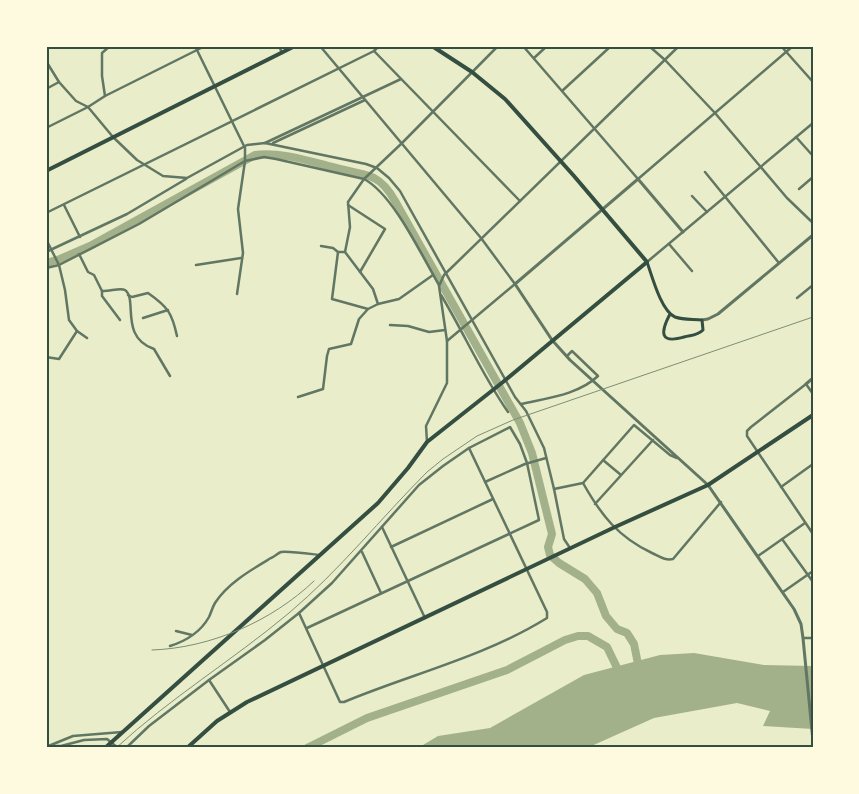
<svg xmlns="http://www.w3.org/2000/svg" width="859" height="794" font-family="Lato,sans-serif">
	<rect width="100%" height="100%" fill="#e9edc9"/>
	<path fill="#a3b18a" d="M694,653L764,665L813,666V729L763,726L770,711L737,703L654,718L587,748H418L438,736L490,728L584,675L660,655Z"/>
	<g fill="none" stroke-linecap="round" stroke-linejoin="round">
		<g stroke="#a3b18a" stroke-width="8">
			<path d="M46,263L60,259L90,246L255,155C281,151 315,163 340,169C352,172 363,173 374,178C384,183 390,192 395,201L520,423L532,453L552,534L548,547L550,555L559,563L585,579L597,593L606,616L617,629L627,633L634,644L639,669"/>
			<path d="M307,748L367,718L507,670L565,640L578,636H588L607,647L621,676"/>
		</g>
		<g stroke="#617663" stroke-width="2.5">
			<path d="M195,46L245,148V161L238,209L243,253L237,294"/>
			<path d="M279,46L282,53"/>
			<path d="M320,46L481,238L515,284L447,341"/>
			<path d="M523,46L638,179L793,46"/>
			<path d="M649,46L665,60L715,113L787,198L813,223"/>
			<path d="M781,46L813,82"/>
			<path d="M374,51L520,201"/>
			<path d="M534,58L547,46"/>
			<path d="M46,61L59,82L76,101L88,107L113,137L137,160L163,176L187,178L247,145L265,143L366,164L377,168L389,178L400,191L515,397L526,411L544,448L554,489L564,539L570,548"/>
			<path d="M46,89L59,82"/>
			<path d="M562,91L611,46"/>
			<path d="M105,96L102,76V53L110,46"/>
			<path d="M46,128L88,107L105,96L205,46"/>
			<path d="M796,137L813,156"/>
			<path d="M265,143L401,79"/>
			<path d="M273,143L365,100"/>
			<path d="M705,172L779,263"/>
			<path d="M799,189L813,177"/>
			<path d="M692,196L707,212"/>
			<path d="M64,205L80,237"/>
			<path d="M348,205L385,229L360,272"/>
			<path d="M46,213L374,51L379,46"/>
			<path d="M46,239L59,265L65,290L69,320L77,331L87,338"/>
			<path d="M669,244L692,271"/>
			<path d="M321,246L333,248L338,252"/>
			<path d="M46,252L127,214L186,179"/>
			<path d="M345,252H338L332,299L368,309L378,304"/>
			<path d="M79,254L88,272L94,275L102,291C109,292 120,287 125,290C138,299 119,337 154,349L170,376"/>
			<path d="M647,262L813,123"/>
			<path d="M196,265L241,258"/>
			<path d="M46,268L59,265L139,224L245,161L264,157L276,159L364,179C393,194 422,256 439,285"/>
			<path d="M433,275L399,299L378,304L373,289L345,252L350,227L348,202L364,179L401,144L498,46"/>
			<path d="M102,291V296L120,320"/>
			<path d="M128,295L132,297L148,293C168,307 172,313 177,336"/>
			<path d="M441,295C464,333 482,375 508,412"/>
			<path d="M797,298L813,285"/>
			<path d="M143,318L168,310"/>
			<path d="M390,325L408,326L429,332L445,330"/>
			<path d="M46,357L59,359L77,331"/>
			<path d="M813,394L806,384L751,427L747,431V436L813,534"/>
			<path d="M298,397L323,389L327,356L329,349L351,344L359,319L368,309"/>
			<path d="M521,404C547,398 578,395 598,376L572,351L567,356"/>
			<path d="M427,442L426,426L447,383V341L439,286L444,275L679,46"/>
			<path d="M603,460L621,475"/>
			<path d="M485,482L525,464L546,458"/>
			<path d="M583,483C601,515 618,537 652,553C659,556 665,561 673,559L721,502"/>
			<path d="M781,487L813,464"/>
			<path d="M554,489L583,483L634,425L670,455L677,458"/>
			<path d="M595,504L653,440"/>
			<path d="M382,527L425,618"/>
			<path d="M782,539L813,582"/>
			<path d="M391,547L493,499"/>
			<path d="M362,552L381,593"/>
			<path d="M758,556L805,523"/>
			<path d="M783,592L813,571"/>
			<path d="M299,613L340,702H344C411,674 484,657 547,618V612L469,448"/>
			<path d="M176,631L192,635"/>
			<path d="M803,638H813"/>
			<path d="M170,646C186,641 200,633 209,617C211,613 212,608 215,603C228,583 251,570 271,558C274,557 278,553 281,552C289,551 311,554 320,555"/>
			<path d="M209,680L230,712"/>
			<path d="M52,746H61L84,740L107,739L118,748"/>
			<path d="M46,747L73,736L122,732"/>
			<path d="M126,748L149,726L209,680L265,640L299,613L332,583L419,485L443,466L469,448L510,427L520,444L527,463L539,520L307,628"/>
		</g>
		<g stroke="#617663" stroke-width="3">
			<path d="M683,232L638,179L515,284L552,340L570,360L708,485L794,609L801,624L803,638L813,741"/>
			<path d="M702,320L708,319L718,314L813,235"/>
			<path d="M806,384L813,378"/>
		</g>
		<path stroke="#344e41" stroke-width="3" d="M647,262C652,276 661,311 675,317C683,320 693,319 702,320L703,330C697,336 691,335 684,337C660,344 660,333 670,314"/>
		<g stroke="#344e41" stroke-width="4">
			<path d="M46,171L295,46"/>
			<path d="M105,748L378,503L408,468L427,442L503,382L647,262L574,176L505,99L472,72L432,46"/>
		</g>
		<path stroke="#344e41" stroke-width="4" d="M187,748L217,721L247,702L615,527L708,485L813,415"/>
		<g stroke="#7c8e77" stroke-width="1">
			<path d="M152,650C211,648 272,621 314,581"/>
			<path d="M116,748C170,698 233,660 289,613C340,570 381,518 427,472L443,459L477,436L513,420L813,317"/>
		</g>
	</g>
	<rect width="859" height="794" fill="none" stroke="#fefae0" stroke-width="95"/>
	<rect x="48" y="48" width="764" height="698" fill="none" stroke="#344e41" stroke-width="2"/>
</svg>
